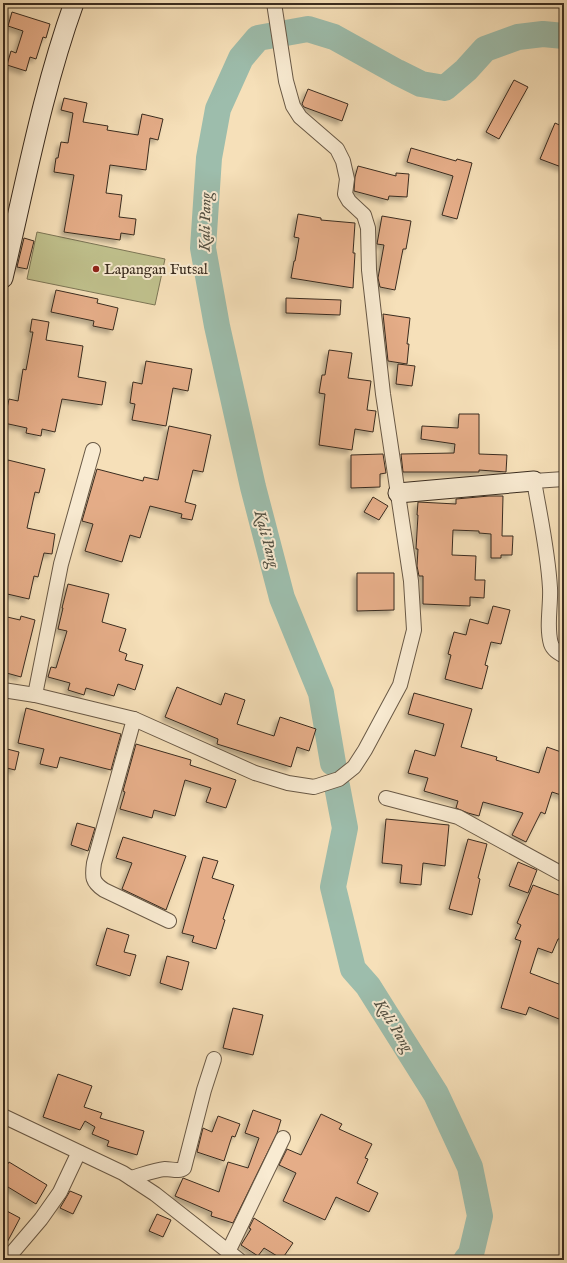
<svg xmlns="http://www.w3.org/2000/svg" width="567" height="1263" font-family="'IM FELL English',serif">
	<defs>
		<filter id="shadow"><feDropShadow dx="-3.5" dy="3.5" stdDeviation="2" flood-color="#0004"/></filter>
	</defs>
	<rect width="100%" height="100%" fill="#f6e0b9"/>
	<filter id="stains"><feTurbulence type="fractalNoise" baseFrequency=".005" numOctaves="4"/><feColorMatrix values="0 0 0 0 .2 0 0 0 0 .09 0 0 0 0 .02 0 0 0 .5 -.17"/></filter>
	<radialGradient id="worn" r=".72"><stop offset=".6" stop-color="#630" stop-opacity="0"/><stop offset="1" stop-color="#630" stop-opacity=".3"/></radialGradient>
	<path fill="#c0c18d" stroke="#7d7656" d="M37,232L165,259L155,305L27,279Z"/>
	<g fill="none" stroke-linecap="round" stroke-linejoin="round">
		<g stroke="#9dbdac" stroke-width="26">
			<path d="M333,763L321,693L282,598L253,487L217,326L203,248L209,158L218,109L241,58L258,38L308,29L334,37L397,72L421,84L445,88L466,70L485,49L518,37L543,34L564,36"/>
			<path d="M337,786L345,828L333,887L353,969L368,986L436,1094L470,1167L480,1216L471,1254L466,1260"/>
		</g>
	</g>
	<g fill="#e5ad88" stroke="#3a2c1f" filter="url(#shadow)">
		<path d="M12,12L50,24L46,38L43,37L36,59L30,57L26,71L7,65L11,51L16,53L23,31L8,26Z"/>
		<path d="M514,80L528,87L499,139L486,132Z"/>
		<path d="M308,89L348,104L342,121L304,107L302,104Z"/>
		<path d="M64,98L87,103L83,122L108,126L107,130L138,135L142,114L163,119L158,140L150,138L146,170L110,165L106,193L122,195L119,217L136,219L134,235L121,233L120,240L64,232L74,175L54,172L56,158H58L61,142L68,143L73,113L61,110Z"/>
		<path d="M555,123L564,127V168L540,159Z"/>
		<path d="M411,148L456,161L457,159L472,163L457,219L442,215L453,176L407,162Z"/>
		<path d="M358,166L396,176V173L409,174L407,197L389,196L388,200L354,191L355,177Z"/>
		<path d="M298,214L321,218V220L355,223L353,253H355L353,288L291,278L294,261H295L299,238L294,237Z"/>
		<path d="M382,216L411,221L406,249H403L395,290L380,287L378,278L384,245L377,244Z"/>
		<path d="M24,238L34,241L27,269L17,267Z"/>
		<path d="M56,290L98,299L97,303L118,308L113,330L93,326L94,321L51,312Z"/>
		<path d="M286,298L341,300L340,315L286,313Z"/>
		<path d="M383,314L410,318L407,344H409L407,364L388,361Z"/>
		<path d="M32,319L49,322L46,340L83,346L78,377L106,382L102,405L62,399L55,432L42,429L41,436L26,433L27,428L4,423L9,399L18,401L23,369L26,370L33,332H30Z"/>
		<path d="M329,350L352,353L348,378L371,381L367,410L376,411L373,432L355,429L352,450L319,445L325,394L319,393L322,375H325Z"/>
		<path d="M146,361L192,369L188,391L173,388L166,426L132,420L135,404L130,403L133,382L142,384Z"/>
		<path d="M398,364L415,366L412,386L396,384Z"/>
		<path d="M459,414H479V454L507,455L506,472L479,470V472H403L401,454L454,453L455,444L421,439L422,426L458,428Z"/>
		<path d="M169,426L211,435L203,472L193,470L185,502L196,505L192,520L181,518L182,514L150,506L140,538L130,535L122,562L85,551L93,524L82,521L97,469L143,481L144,477L158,480Z"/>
		<path d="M383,454L386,473L380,474V487L351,488V455Z"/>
		<path d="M8,460L45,469L39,493L35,492L27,528L55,534L52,554L44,553L38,577L34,576L29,599L3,593V481Z"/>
		<path d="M489,496H503L502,536H513L512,555H501V558H491V534L479,533V531L453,530L452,555L476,556L475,580H485L484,598L470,597V606L423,604V576H419L417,566L418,549H416L418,515H417L418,502L456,504V499Z"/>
		<path d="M373,497L388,506L379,520L364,512Z"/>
		<path d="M357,573H394V610L357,611Z"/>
		<path d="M68,584L109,594L102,622L126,629L119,651L127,654L125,660L143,665L135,690L118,684L114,696L86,688L84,695L68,690L70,683L48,677L51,667L56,668L67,631L58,629L63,608H62Z"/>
		<path d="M493,606L510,610L501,644L491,642L485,665L488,666L482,689L445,679L451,655L448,654L454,632L466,635L470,619L488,624Z"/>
		<path d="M3,616L20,620L21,616L35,620L21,677L3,672Z"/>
		<path d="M177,687L221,705L225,693L245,700L237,724L274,736L280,717L316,729L309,751L297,747L291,767L217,744L218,739L165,717Z"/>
		<path d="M414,693L472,709L461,747L497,757L496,760L539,773L547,747L564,753V796L552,792L545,814L541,812L526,842L512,835L523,813L483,802L479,816L468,813L456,808L458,801L424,791L428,778L408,773L415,750L435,756L444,724L408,714Z"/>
		<path d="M26,708L121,734L111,770L60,757L57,768L40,764L44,749L18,743Z"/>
		<path d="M136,744L191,760L190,765L236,780L226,808L206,802L211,788L185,780L175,816L154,810L152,818L120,809L125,792L123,791Z"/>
		<path d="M3,748L19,752L15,770L3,767Z"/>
		<path d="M386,819L449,825L445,866L423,863L421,885L400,883L402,865L382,863Z"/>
		<path d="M77,823L95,828L88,851L71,845Z"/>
		<path d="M123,837L186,856L166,910L122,889L132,863L116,858Z"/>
		<path d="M468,839L487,844L478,878L480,879L472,915L449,909Z"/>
		<path d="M203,857L218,861L212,878L234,885L223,919L225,920L216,949L192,942L194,936L182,933Z"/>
		<path d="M518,862L537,870L528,893L509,886Z"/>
		<path d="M533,885L564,897V927L559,939H558L552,953L538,948L530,973L564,986V1021L529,1007L526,1015L501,1008L521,941L515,939L521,925L517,923Z"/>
		<path d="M107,928L129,935L124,952L136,955L130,976L96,965Z"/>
		<path d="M167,956L189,962L182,990L160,983Z"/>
		<path d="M233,1008L263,1015L253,1055L223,1048Z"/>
		<path d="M58,1074L92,1086L84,1107L102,1113L100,1118L144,1131L137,1155L107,1146L109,1141L92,1134L95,1127L85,1121L80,1130L43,1117Z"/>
		<path d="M253,1110L281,1120L277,1133L233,1223L211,1216L212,1212L175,1196L183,1178L219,1192L228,1162L248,1168L259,1138L245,1133Z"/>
		<path d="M321,1114L342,1124L339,1129L372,1144L365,1158L368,1159L357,1183L378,1193L369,1212L336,1197L325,1220L283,1201L296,1173L279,1165L287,1149L301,1155Z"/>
		<path d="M218,1116L240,1124L235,1137L232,1136L224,1161L197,1152L203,1128L212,1132Z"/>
		<path d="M9,1162L47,1185L36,1204L3,1184V1172Z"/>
		<path d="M70,1191L82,1196L73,1214L60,1208Z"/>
		<path d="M3,1209L20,1218L3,1250Z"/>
		<path d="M157,1214L171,1220L163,1237L149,1231Z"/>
		<path d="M254,1218L293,1243L282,1259L264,1248L258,1256L241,1245L251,1229L249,1228Z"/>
	</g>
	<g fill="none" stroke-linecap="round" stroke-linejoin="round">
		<defs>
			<g id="street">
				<path d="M564,479L534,481C540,516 548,552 550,588C551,605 546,627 551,644C553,650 559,653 564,656"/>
				<path d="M3,690L35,695L134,719L255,773L288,783L314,787L339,779L354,767L365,750L400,685L414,630L411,581L383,394L369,270L368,228L364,215L349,201L345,194L347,179L343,161L337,149L300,117L293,106L286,81L274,3"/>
				<path d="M35,695L61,564L93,450"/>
				<path d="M134,719L94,863C92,877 92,882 104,890L169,921"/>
				<path d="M386,798L458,817L564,875"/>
				<path d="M3,1116L123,1173L155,1194L239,1260"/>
				<path d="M131,1178C142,1175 154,1170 165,1169C172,1169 179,1172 184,1168L204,1090L214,1059"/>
				<path d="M228,1252L283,1138"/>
				<path d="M6,1260L41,1219L60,1192L77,1156L80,1153"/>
			</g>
			<g id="secondary">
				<path d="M3,278C25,186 42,92 74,3"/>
				<path d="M398,493L534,481"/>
			</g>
		</defs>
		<use href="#street" stroke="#695946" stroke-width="16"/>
		<use href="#secondary" stroke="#3a2c1f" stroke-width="21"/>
		<use href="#street" stroke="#f9ebd2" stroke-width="14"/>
		<use href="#secondary" stroke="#f9ebd2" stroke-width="19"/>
	</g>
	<circle fill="#8f2418" stroke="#f9ebd2" stroke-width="1.5" cx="96" cy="269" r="4"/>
	<g text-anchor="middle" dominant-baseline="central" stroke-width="4" stroke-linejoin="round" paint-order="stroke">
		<g font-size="15" fill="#3a2c1f" stroke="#f9ebd2" text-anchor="start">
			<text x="104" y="269">Lapangan Futsal</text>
		</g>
		<g font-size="16" font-style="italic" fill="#535042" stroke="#f9ebd2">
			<text transform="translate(206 222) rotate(-89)">Kali Pang</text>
			<text transform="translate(266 539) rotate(75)">Kali Pang</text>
			<text transform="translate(393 1026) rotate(58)">Kali Pang</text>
		</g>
	</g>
	<rect width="567" height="1263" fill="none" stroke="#f6e0b9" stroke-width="16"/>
	<rect x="4" y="4" width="559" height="1255" fill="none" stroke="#3a2c1f" stroke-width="2"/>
	<rect x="8" y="8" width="551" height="1247" fill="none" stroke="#3a2c1f"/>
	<rect width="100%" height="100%" filter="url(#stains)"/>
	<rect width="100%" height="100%" fill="url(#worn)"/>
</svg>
